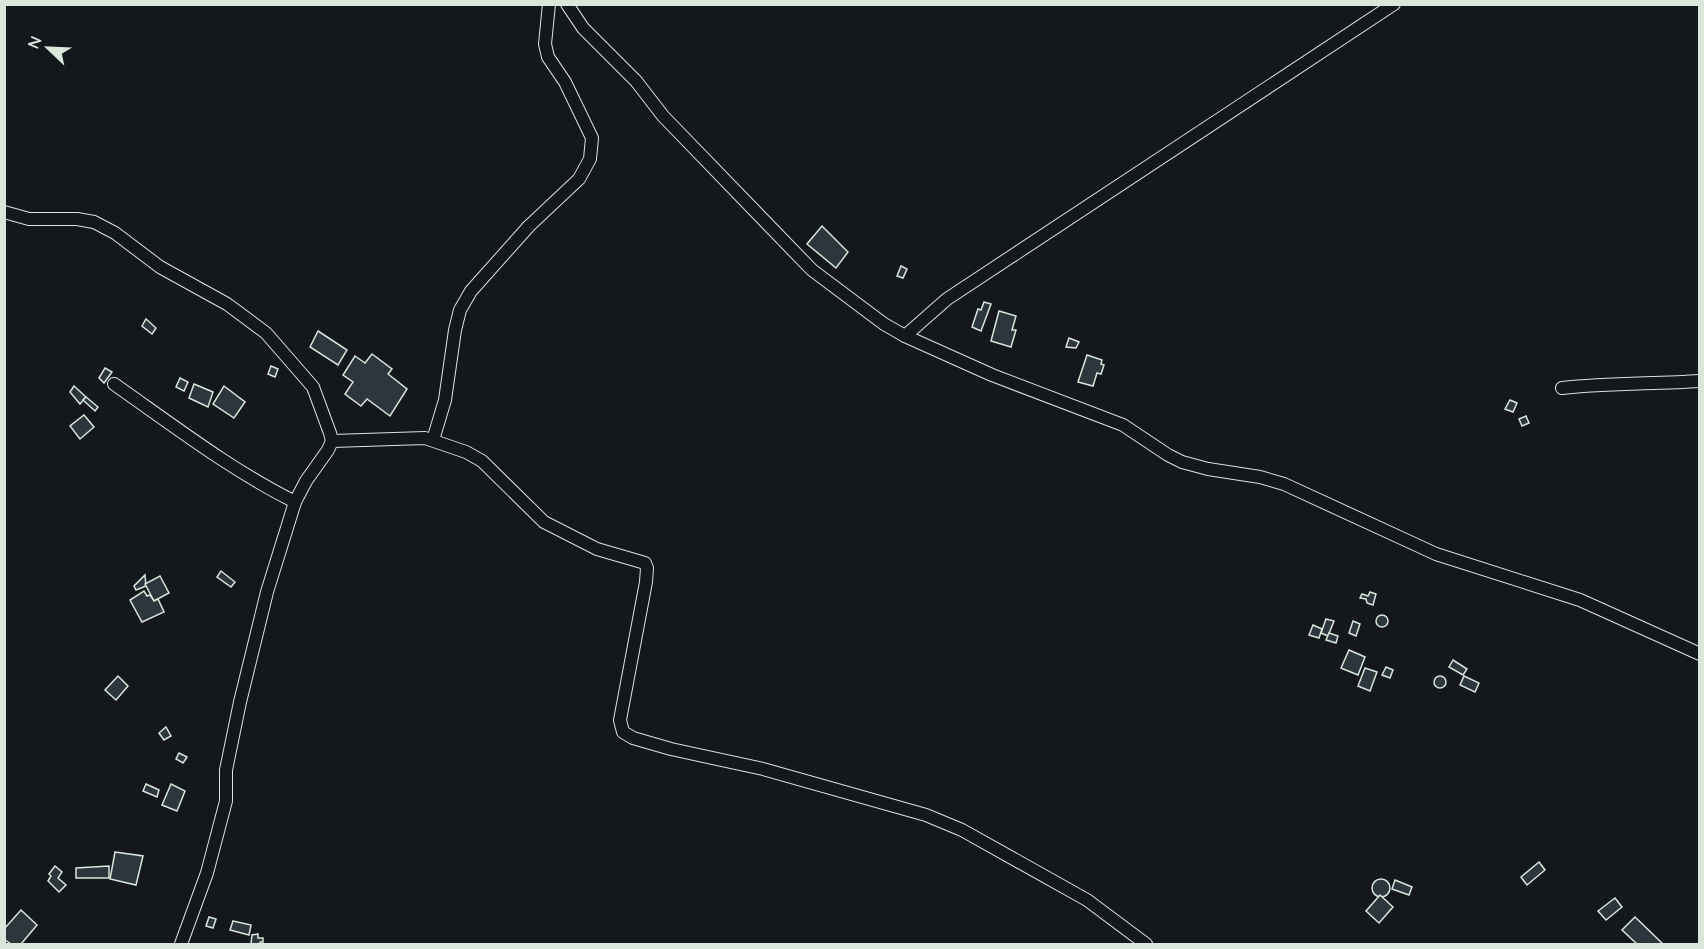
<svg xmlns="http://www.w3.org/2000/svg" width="1704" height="949" font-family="Quicksand,sans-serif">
	<rect width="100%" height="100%" fill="#14181c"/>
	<g fill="#2c363c" stroke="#d8e6dc" stroke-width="1.5">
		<path d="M822,226L848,252L836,268L807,244Z"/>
		<path d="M901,266L907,269L903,278L897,276Z"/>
		<path d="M984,302L991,304L981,331L972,327L978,309L981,310Z"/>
		<path d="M999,311L1016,316L1012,330H1016L1011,347L991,341Z"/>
		<path d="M146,319L156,328L152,334L142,326Z"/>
		<path d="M318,331L347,350L338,365L310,347Z"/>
		<path d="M1069,338L1079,342L1076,348L1066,347Z"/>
		<path d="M372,354L392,369L388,374L407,389L390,416L367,399L361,406L345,394L353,382L343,375L355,356L365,363Z"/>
		<path d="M1087,355L1102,360L1101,364L1104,365L1101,374L1097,373L1093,386L1078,382Z"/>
		<path d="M271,366L278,369L275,377L268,374Z"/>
		<path d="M105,368L112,372L104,383L99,378Z"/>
		<path d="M180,378L188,382L184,391L176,387Z"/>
		<path d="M194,384L213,392L208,407L189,398Z"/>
		<path d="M74,386L86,397L80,404L70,392Z"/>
		<path d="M224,386L245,402L234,418L213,404Z"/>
		<path d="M86,397L98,407L95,411L83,400Z"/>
		<path d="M1510,400L1517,403L1513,412L1505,409Z"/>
		<path d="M84,415L94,427L80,439L70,426Z"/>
		<path d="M1526,416L1529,423L1522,426L1519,419Z"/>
		<path d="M221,571L235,582L231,587L217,577Z"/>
		<path d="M145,575L146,586L136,590L134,586Z"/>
		<path d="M160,576L169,593L154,601L145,584Z"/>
		<path d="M144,591L147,596L150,595L154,601L158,599L164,612L142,622L130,600Z"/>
		<path d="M1370,592L1376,594L1373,605L1367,603L1366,599L1360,598L1362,594L1368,596Z"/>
		<circle cx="1382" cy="621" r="6"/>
		<path d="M1326,619L1334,621L1328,636L1321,633Z"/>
		<path d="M1353,621L1360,624L1356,636L1349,633Z"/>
		<path d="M1313,625L1322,629L1319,638L1309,635Z"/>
		<path d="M1329,633L1338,636L1336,643L1326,640Z"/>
		<path d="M1349,650L1365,657L1358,675L1341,668Z"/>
		<path d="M1453,660L1467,669L1463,675L1449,667Z"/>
		<path d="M1386,667L1393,670L1390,678L1382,675Z"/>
		<path d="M1365,668L1377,672L1370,691L1358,686Z"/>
		<circle cx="1440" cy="682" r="6"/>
		<path d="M118,676L128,686L116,700L105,690Z"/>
		<path d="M1464,676L1479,683L1475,692L1460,685Z"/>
		<path d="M166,727L171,736L164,740L159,733Z"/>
		<path d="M179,753L187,757L183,763L176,759Z"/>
		<path d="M146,784L159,790L157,797L143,791Z"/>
		<path d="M171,784L185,791L177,811L162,805Z"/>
		<path d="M115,852L143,856L136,885L110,879Z"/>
		<path d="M1539,862L1545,870L1527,885L1521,877Z"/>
		<path d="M55,866L62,872L58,878L66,885L59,892L48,881L51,876L49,874Z"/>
		<path d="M109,866V878H76V868Z"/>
		<circle cx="1381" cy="888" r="9"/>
		<path d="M1395,880L1412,887L1409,895L1392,889Z"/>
		<path d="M1380,895L1393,907L1379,923L1366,911Z"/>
		<path d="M1615,898L1622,907L1606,920L1598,911Z"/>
		<path d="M21,910L37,925L21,944H11L4,939V929Z"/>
		<path d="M209,917L216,919L213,928L206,926Z"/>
		<path d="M1635,917L1663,944H1637L1622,930Z"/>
		<path d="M233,921L251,925L249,935L230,930Z"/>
		<path d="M258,934V938H263V944H261V942L258,944H251L252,935Z"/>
	</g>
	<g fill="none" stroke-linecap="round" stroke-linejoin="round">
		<defs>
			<g id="street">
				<path d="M567,4L583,28L636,81L663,116L812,270L884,324L905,336L992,375L1123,425L1168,455L1182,462L1208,469L1260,477L1284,484L1436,554L1580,600L1700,654"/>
				<path d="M4,212L29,219H77L94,222L115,233L160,267L227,304L266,333L313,387L330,433L332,441L328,450L306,481L295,502L267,592L240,702L226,770V801L207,873L181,944"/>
				<path d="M905,336L947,299L1394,4"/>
				<path d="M114,384C174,426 231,470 295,502"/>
				<path d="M1562,388C1608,383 1653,384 1700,381"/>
				<path d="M433,440L445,400L455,330L460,310L471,291L529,226L579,179L590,159L592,138L565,82L548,57L545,44L549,4"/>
				<path d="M332,441L425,438L466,452L482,461L544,522L597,549L645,563L647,568L646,582L620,720L623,732L633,738L671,749L763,769L926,815L962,830L1087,900L1146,944"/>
			</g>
		</defs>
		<use href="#street" stroke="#d8e6dc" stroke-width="14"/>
		<use href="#street" stroke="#14181c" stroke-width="12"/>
	</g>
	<rect width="1704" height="949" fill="none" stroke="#d8e6dc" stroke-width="12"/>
	<g transform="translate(48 48) rotate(293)" stroke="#14181c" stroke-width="4.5" paint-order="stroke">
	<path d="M0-4.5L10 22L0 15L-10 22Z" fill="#d8e6dc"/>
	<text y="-9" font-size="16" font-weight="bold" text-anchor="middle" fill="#d8e6dc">N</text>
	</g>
</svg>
